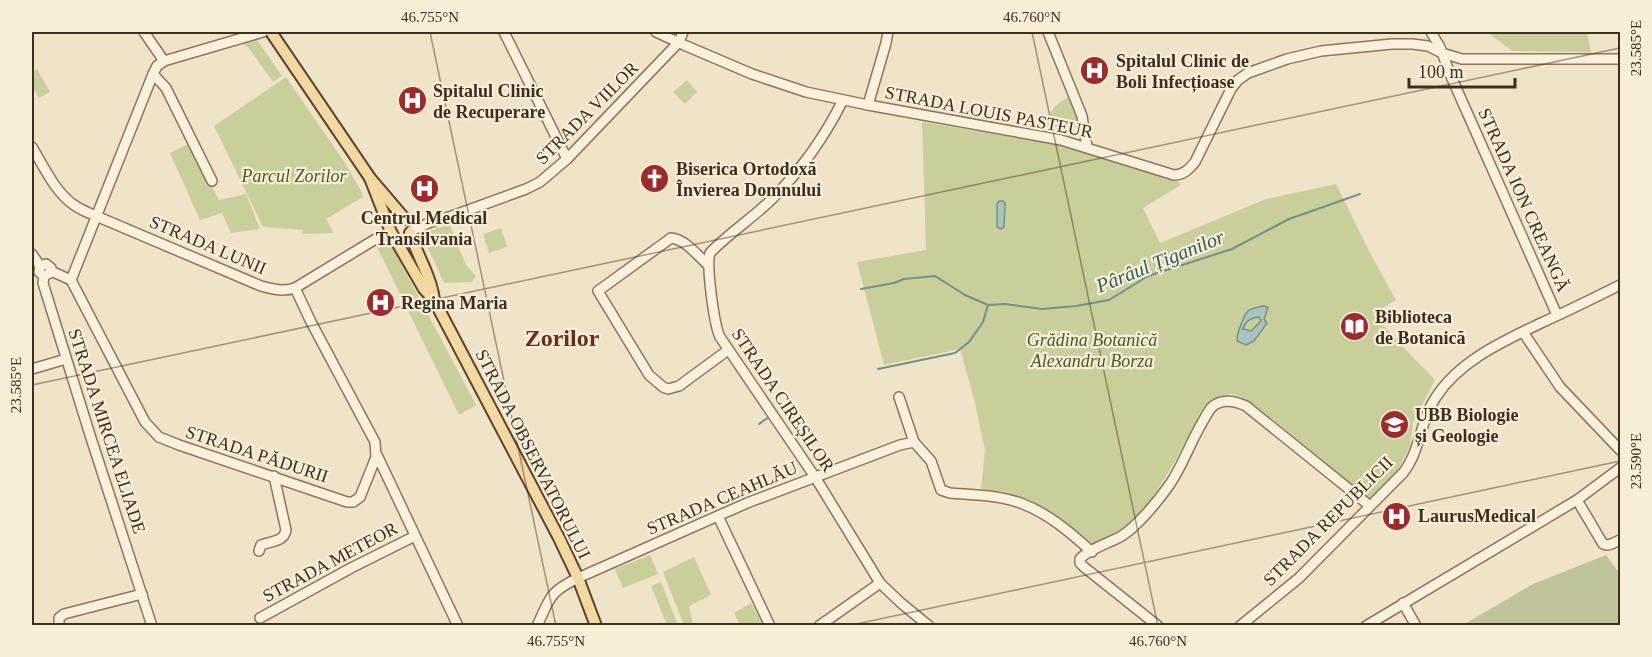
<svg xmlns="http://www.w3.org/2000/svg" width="1652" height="657" font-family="Georgia,serif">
	<rect width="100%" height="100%" fill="#f0e4c8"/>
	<g fill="#c9cf9b">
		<path d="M1487,32H1587L1591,52L1512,51Z"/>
		<path d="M257,40L282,76L273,82L248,47L242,44Z"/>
		<path d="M37,69L50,92L39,98L32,86V72Z"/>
		<path d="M286,77L345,163L361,191L363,197L326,219L334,233L302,234L303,230L263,227L214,126Z"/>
		<path d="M687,80L697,92L685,104L673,92Z"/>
		<path d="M1069,97L1078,120L1077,126L1073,128L1047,126C1048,112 1056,103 1069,97Z"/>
		<path d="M922,122L1066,146L1178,181L1181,185L1143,208L1160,243L1266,199L1336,184L1370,253L1396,300L1373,314L1406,350L1435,380L1413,423L1410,446L1395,476L1371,500L1255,405L1239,396L1231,394L1216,398L1205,405L1177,458L1149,504L1120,532L1095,545L1050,511L1008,492L981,489L985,450L974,399L960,349L884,365L857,262L926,250Z"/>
		<path d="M190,143L219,200L246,194L260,229L231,233L222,213L200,220L170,153Z"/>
		<path d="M450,225L466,265L476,276L472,282L444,283L425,241V234L437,228Z"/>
		<path d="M501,228L507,247L489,253L483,234Z"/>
		<path d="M387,241L390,243L476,405L459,415L377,247Z"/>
		<path d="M650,555L658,574L623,588L615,569Z"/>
		<path d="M694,557L711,595L689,606L693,625H684L663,572Z"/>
		<path d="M661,582L678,625H667L651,586Z"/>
		<path d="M751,603L763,625H740L734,613Z"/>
	</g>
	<path fill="#bfc49a" d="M1606,555L1620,574V625H1463L1533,584Z"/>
	<g fill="#a9c4bc" stroke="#6f938a" stroke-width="1.5" fill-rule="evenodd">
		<path d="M999,201H1003L1005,203L1004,227L1001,229L997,227V204Z"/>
		<path d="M1263,306L1268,307L1264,319L1267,323L1254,341L1246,345L1237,341C1237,331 1239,331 1242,322C1247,309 1249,309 1263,306ZM1259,317L1261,321L1251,331L1243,329C1246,321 1250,318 1259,317Z"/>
	</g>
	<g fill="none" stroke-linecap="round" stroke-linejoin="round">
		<g stroke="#6f938a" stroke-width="2">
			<path d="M861,289L894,283L904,279L935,276L965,295L988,305L1005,304L1042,309L1076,306L1109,300L1148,276L1232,249L1289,219L1360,194"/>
			<path d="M878,369L955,353L969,342L983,322L988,305"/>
			<path d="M759,424L769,417"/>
		</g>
		<defs>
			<g id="minor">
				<path d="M144,32L164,61"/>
				<path d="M263,32L164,61L157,66L153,74L71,280L145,422L159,437L179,445L347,502H353L360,497L376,457L375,442L311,322L295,288"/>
				<path d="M504,32L567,159"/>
				<path d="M656,32L684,45L752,74L806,92L868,105L1061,140L1174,175C1184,175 1189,169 1195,162L1231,89L1238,80L1248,73L1287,59L1321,51L1392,44H1412L1428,46L1442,53L1462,59H1620"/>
				<path d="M1048,32L1082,116L1087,147"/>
				<path d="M1431,32L1440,47L1450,74L1557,315"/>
				<path d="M153,74L166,88L212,181"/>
				<path d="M843,100C825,136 801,170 773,198C753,218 729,233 710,253C706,264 714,325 720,337L815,477L880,583L901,603L929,626"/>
				<path d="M868,105L886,43L888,32"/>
				<path d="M32,147C44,167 55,192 74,205C81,210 89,213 96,216L261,286C273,289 283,292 295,288L374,240L391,232"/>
				<path d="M411,231L431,222L452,216L526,189L540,182L567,159L679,42L683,32"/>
				<path d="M32,254L40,266L39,272L44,276L43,283L90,435L152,626"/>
				<path d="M708,265C698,256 685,239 671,238L598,291L649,375L663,387L668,389L679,386L728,350"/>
				<path d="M40,266L46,264L51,268L50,273L44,276"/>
				<path d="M51,271L71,280"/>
				<path d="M1523,332L1560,387L1620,450"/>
				<path d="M32,369L66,359"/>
				<path d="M899,397L914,442L931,461L941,490L950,493C974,495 1001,495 1023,504C1049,514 1071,533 1092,552"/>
				<path d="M377,455L458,626"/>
				<path d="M1577,500L1603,544C1609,547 1615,542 1620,540"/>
				<path d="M718,516L770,626"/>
				<path d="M259,551L261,545C271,541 284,542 286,530L274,476"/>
				<path d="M1403,603L1416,626"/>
				<path d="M260,618L351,568L415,536"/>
				<path d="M59,626V618L64,614L142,594"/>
				<path d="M537,626C550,598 549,592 578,578L747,503L900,445L914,442"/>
				<path d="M819,626L880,583"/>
				<path d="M1158,626L1084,567L1080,563V559C1087,550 1109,543 1120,537C1136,528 1159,500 1170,484C1183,465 1190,443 1202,423C1205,418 1208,411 1212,407C1222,398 1235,401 1246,406L1370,506"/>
				<path d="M1240,626L1299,578L1403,473C1421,450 1420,420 1436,397C1460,360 1504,341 1541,323C1568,311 1594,298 1620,285"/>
				<path d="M1366,626L1577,500L1620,468"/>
			</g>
			<g id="major">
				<path d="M271,32L370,178L405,219"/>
				<path d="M370,178L391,232L424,289L434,300L559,538L578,578L596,626"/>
				<path d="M410,233C417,255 431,276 434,300"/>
			</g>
		</defs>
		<use href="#minor" stroke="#8d765c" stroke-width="12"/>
		<use href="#major" stroke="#5b4430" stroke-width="14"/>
		<use href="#minor" stroke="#faf1dc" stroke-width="9"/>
		<use href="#major" stroke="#f3d9a0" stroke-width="10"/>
	</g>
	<path fill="none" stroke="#3d2e20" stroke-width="1.5" stroke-opacity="0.45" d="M430,32L556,626M1032,32L1158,626M32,385L1620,48M847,626L1620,461"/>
	<defs>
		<symbol id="hospital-disc" viewBox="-11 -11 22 22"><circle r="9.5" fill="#9e2a2b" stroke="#f7eed8"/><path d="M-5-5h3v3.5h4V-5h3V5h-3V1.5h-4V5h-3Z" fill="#fff"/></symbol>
		<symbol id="church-disc" viewBox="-11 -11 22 22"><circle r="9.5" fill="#9e2a2b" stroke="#f7eed8"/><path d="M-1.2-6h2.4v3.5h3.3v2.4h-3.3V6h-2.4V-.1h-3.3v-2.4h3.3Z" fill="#fff"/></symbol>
		<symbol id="library-disc" viewBox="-11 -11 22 22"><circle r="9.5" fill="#9e2a2b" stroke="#f7eed8"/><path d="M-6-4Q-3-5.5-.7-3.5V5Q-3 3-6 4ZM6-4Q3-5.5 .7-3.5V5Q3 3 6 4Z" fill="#fff"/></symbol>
		<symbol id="university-disc" viewBox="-11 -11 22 22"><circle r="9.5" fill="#9e2a2b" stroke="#f7eed8"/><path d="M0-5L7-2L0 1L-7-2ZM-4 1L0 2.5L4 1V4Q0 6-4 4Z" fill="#fff"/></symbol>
	</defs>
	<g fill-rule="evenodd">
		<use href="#hospital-disc" x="1078" y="54" width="33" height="33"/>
		<use href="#hospital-disc" x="396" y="84" width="33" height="33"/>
		<use href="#church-disc" x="638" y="162" width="33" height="33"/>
		<use href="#hospital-disc" x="408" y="172" width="33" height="33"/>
		<use href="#hospital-disc" x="364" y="286" width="33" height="33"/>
		<use href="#library-disc" x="1338" y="310" width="33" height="33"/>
		<use href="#university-disc" x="1378" y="408" width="33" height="33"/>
		<use href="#hospital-disc" x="1380" y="500" width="33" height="33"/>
	</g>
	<g text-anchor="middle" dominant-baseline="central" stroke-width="4.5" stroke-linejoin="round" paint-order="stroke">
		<g font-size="18" font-weight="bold" fill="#3d2e20" stroke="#f7eed8" text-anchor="start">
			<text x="1116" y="61">Spitalul Clinic de<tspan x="1116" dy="21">Boli Infecțioase</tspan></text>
			<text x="433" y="91">Spitalul Clinic<tspan x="433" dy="21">de Recuperare</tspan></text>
			<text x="676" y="169">Biserica Ortodoxă<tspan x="676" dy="21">Învierea Domnului</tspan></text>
			<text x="424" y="218" text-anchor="middle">Centrul Medical<tspan x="424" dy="21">Transilvania</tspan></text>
			<text x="401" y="303">Regina Maria</text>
			<text x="1375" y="317">Biblioteca<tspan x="1375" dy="21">de Botanică</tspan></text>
			<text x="1415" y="415">UBB Biologie<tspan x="1415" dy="21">și Geologie</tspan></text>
			<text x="1418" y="516">LaurusMedical</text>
		</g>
		<g font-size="18" fill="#3d2e20" stroke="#f7eed8">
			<text transform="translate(989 112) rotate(11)">STRADA LOUIS PASTEUR</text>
			<text transform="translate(587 113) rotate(-45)">STRADA VIILOR</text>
			<text transform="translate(1524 200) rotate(66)">STRADA ION CREANGĂ</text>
			<text transform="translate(208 245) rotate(23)">STRADA LUNII</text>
			<text transform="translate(783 400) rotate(56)">STRADA CIREȘILOR</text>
			<text transform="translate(107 431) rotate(72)">STRADA MIRCEA ELIADE</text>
			<text transform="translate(257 454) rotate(18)">STRADA PĂDURII</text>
			<text transform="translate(533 454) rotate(63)">STRADA OBSERVATORULUI</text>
			<text transform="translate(722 498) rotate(-23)">STRADA CEAHLĂU</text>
			<text transform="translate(1328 521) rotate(-45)">STRADA REPUBLICII</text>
			<text transform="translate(330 562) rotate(-28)">STRADA METEOR</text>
		</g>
		<g font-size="18" font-style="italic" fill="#4d5a26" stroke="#f7eed8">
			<text x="294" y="176">Parcul Zorilor</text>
			<text x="1092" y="340">Grădina Botanică<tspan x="1092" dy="21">Alexandru Borza</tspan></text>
		</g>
		<g font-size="20" font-style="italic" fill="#2f5d5a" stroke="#f7eed8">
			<text transform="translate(1160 261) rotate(-22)">Pârâul Țiganilor</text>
		</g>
		<g font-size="24" font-weight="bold" fill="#6b2e1e" stroke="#f7eed8">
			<text x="562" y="338">Zorilor</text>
		</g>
	</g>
	<rect width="1652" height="657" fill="none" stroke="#f7eed8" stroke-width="66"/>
	<path d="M1409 78v9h106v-9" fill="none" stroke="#3d2e20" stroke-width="3"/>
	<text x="1418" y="78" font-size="18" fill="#3d2e20" stroke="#f7eed8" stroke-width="4.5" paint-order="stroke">100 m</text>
	<rect x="33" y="33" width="1586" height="591" fill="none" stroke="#3d2e20" stroke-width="2"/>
	<g font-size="15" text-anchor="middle" fill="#3d2e20">
		<text x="430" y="22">46.755°N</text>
		<text x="1032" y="22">46.760°N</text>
		<text transform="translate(1636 48) rotate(-90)" y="5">23.585°E</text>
		<text transform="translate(16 385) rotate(-90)" y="5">23.585°E</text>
		<text transform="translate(1636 461) rotate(-90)" y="5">23.590°E</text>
		<text x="556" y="646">46.755°N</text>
		<text x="1158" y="646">46.760°N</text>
	</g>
</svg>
